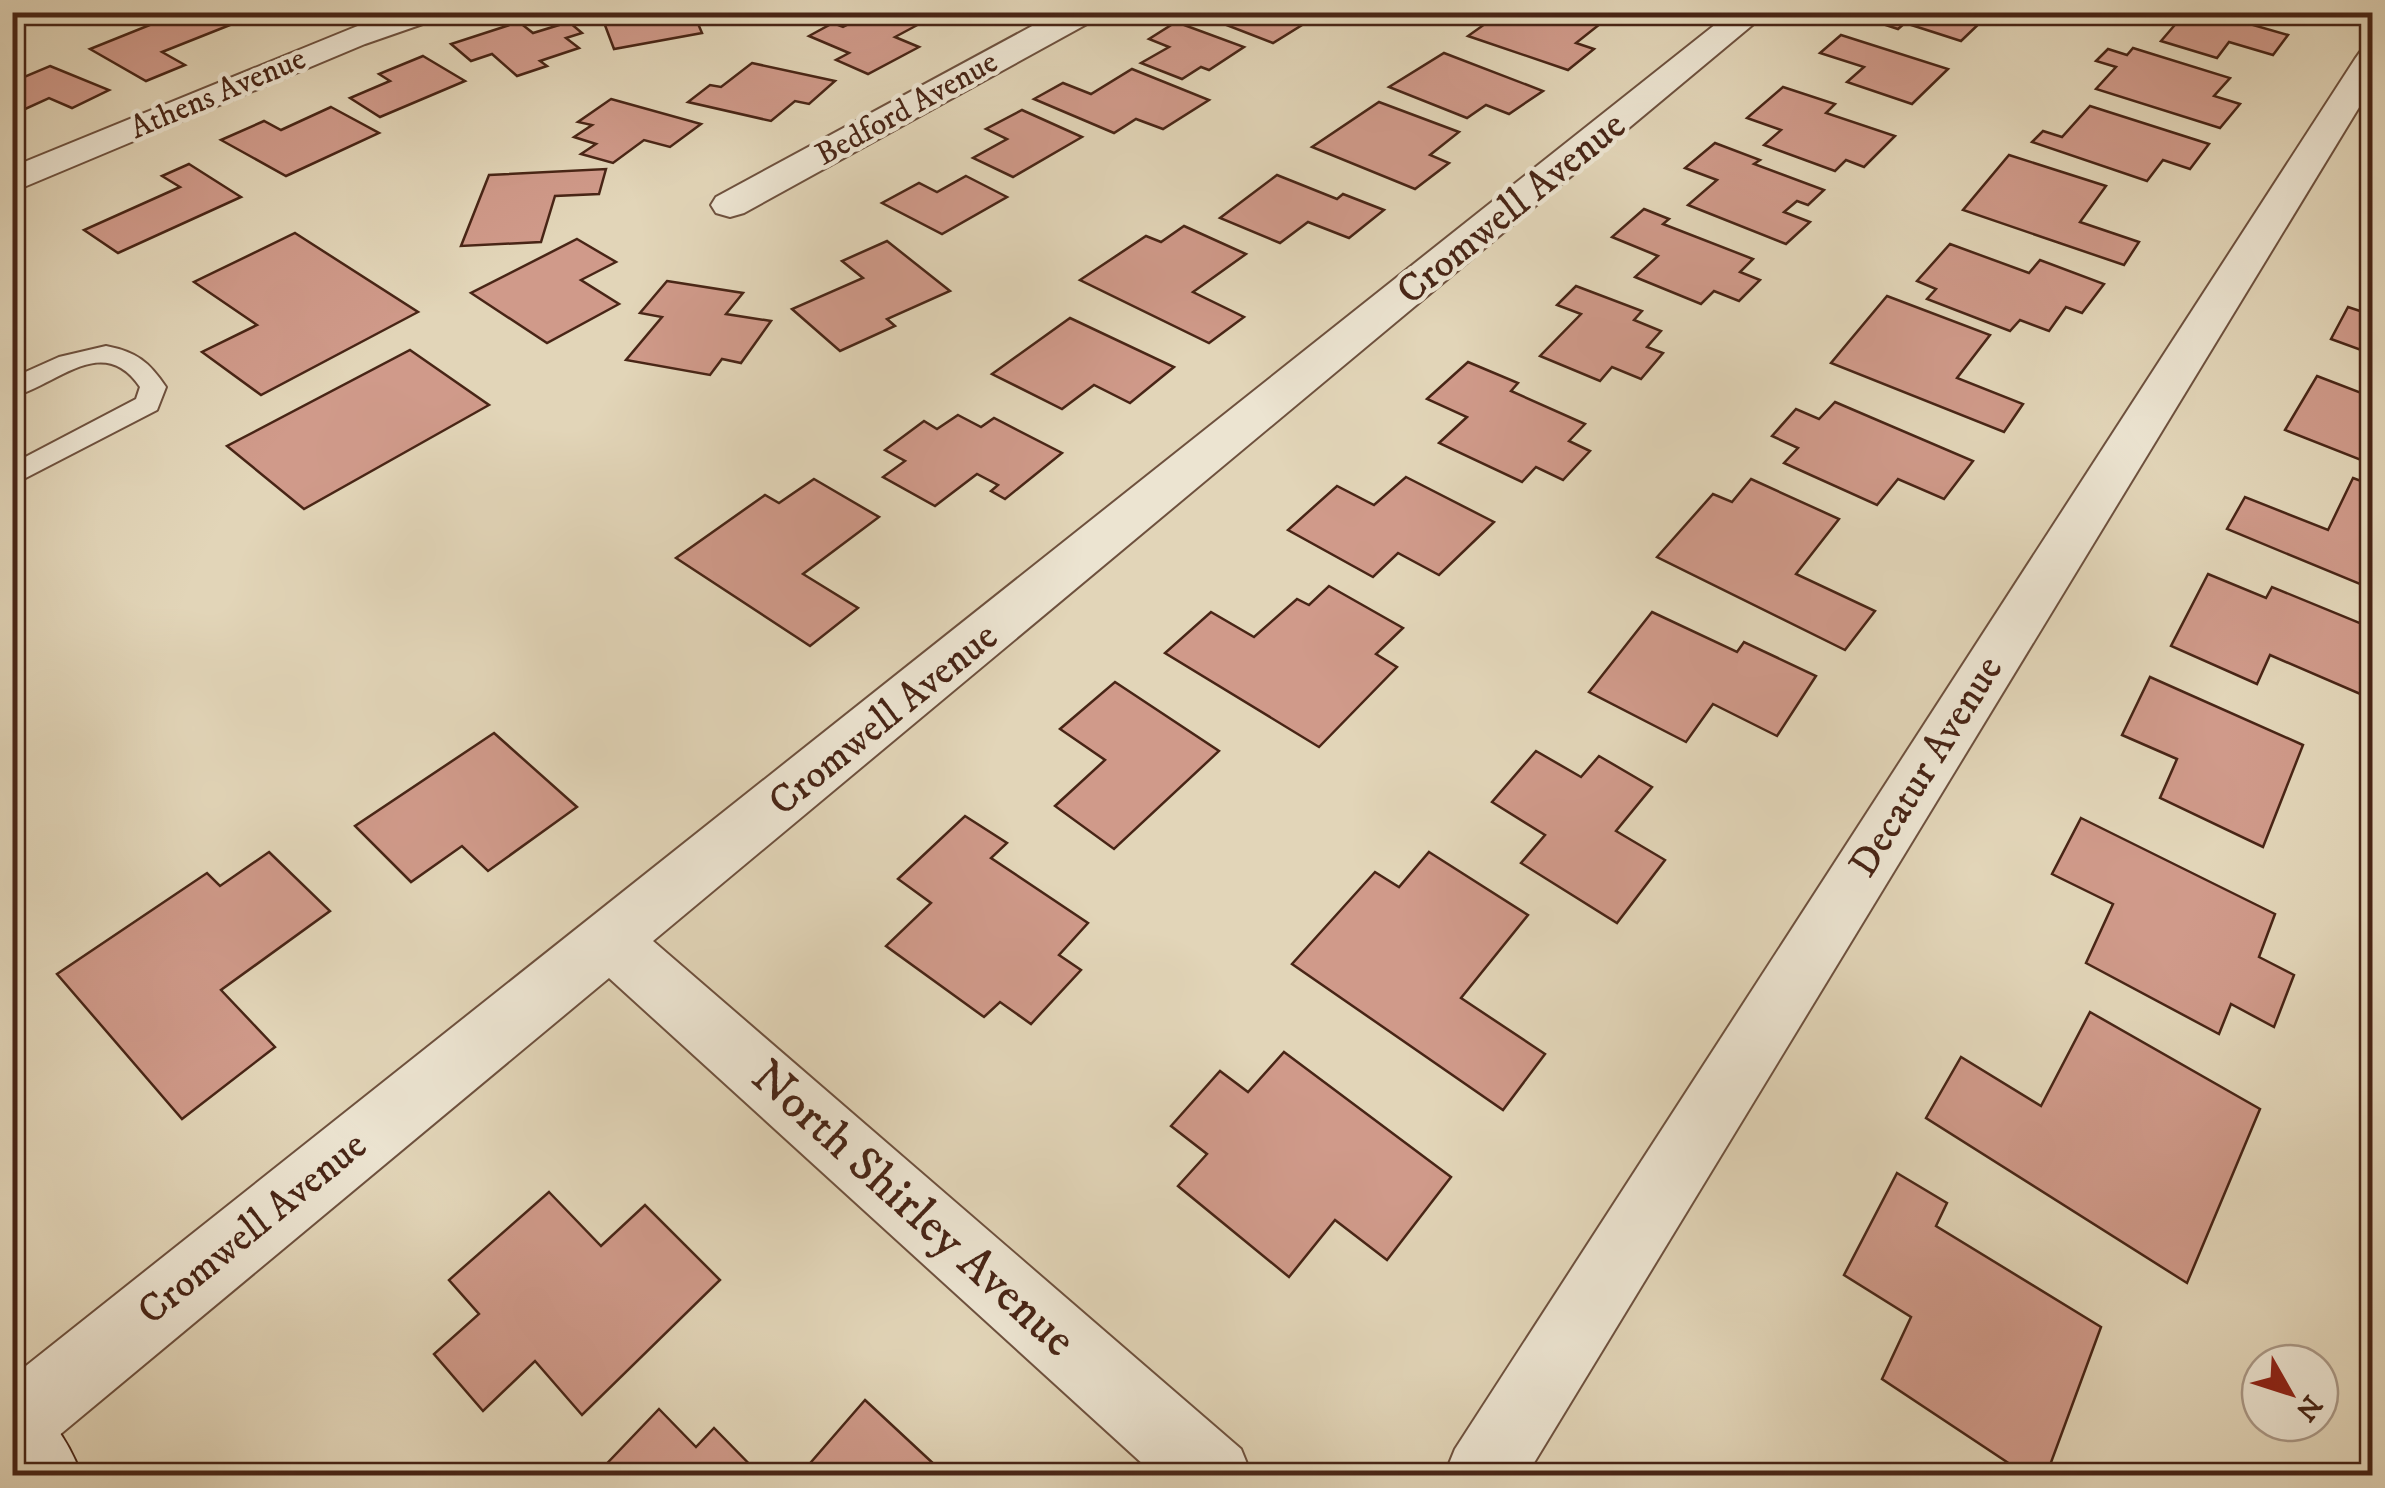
<svg xmlns="http://www.w3.org/2000/svg" width="2385" height="1488" font-family="'IM FELL DW Pica',serif">
	<rect width="100%" height="100%" fill="#e2d5b8"/>
	<filter id="stains"><feTurbulence type="fractalNoise" baseFrequency=".002" numOctaves="4"/><feColorMatrix values="0 0 0 0 .2 0 0 0 0 .09 0 0 0 0 .02 0 0 0 .5 -.17"/></filter>
	<radialGradient id="worn" r=".72"><stop offset=".6" stop-color="#630" stop-opacity="0"/><stop offset="1" stop-color="#630" stop-opacity=".3"/></radialGradient>
	<g fill="#d09a8a" stroke="#482516" stroke-width="2.5">
		<path d="M182,12H206L230,25L162,52L185,65L146,81L90,49Z"/>
		<path d="M600,12H693L702,33L614,49Z"/>
		<path d="M873,12H899L923,22L895,37L919,47L868,74L836,60L849,53L809,36L833,23L843,27Z"/>
		<path d="M1193,12H1323L1273,43Z"/>
		<path d="M1495,12H1563L1600,24L1576,43L1594,49L1568,70L1468,36L1499,14Z"/>
		<path d="M1866,12H1966L1985,18L1961,41L1905,23L1898,29L1861,17Z"/>
		<path d="M2186,12H2208L2288,35L2273,55L2229,42L2217,58L2161,41Z"/>
		<path d="M519,22L533,33L569,22L582,33L566,38L579,48L540,61L547,66L517,76L492,54L471,61L451,44Z"/>
		<path d="M1176,22L1244,47L1209,70L1201,67L1182,79L1141,63L1169,47L1149,39Z"/>
		<path d="M1841,35L1948,69L1912,104L1847,82L1864,67L1820,53Z"/>
		<path d="M2133,48L2230,78L2214,96L2240,104L2220,128L2096,89L2116,67L2096,61L2108,49L2127,55Z"/>
		<path d="M1444,53L1543,91L1509,114L1486,105L1467,118L1389,87Z"/>
		<path d="M423,56L465,81L380,117L350,98L390,81L379,74Z"/>
		<path d="M752,63L835,81L809,104L795,101L771,121L688,102L710,85L721,87Z"/>
		<path d="M50,66L109,90L72,108L49,98L12,115V82Z"/>
		<path d="M1132,69L1209,100L1163,129L1136,119L1114,133L1034,99L1063,83L1091,94Z"/>
		<path d="M1783,87L1835,104L1826,113L1895,136L1864,167L1846,160L1835,171L1764,145L1781,130L1747,118Z"/>
		<path d="M611,99L701,124L670,147L644,140L613,163L581,154L596,144L574,137L592,125L578,122Z"/>
		<path d="M1379,102L1459,132L1430,155L1449,163L1415,189L1312,147Z"/>
		<path d="M2090,106L2209,144L2190,169L2163,160L2147,181L2032,142L2043,131L2062,137Z"/>
		<path d="M331,107L379,133L286,176L221,140L264,121L281,130Z"/>
		<path d="M1022,110L1082,137L1013,177L973,158L1007,139L986,129Z"/>
		<path d="M1715,143L1760,160L1754,164L1824,190L1808,205L1797,201L1784,212L1810,222L1786,244L1688,205L1717,180L1685,168Z"/>
		<path d="M2009,155L2106,186L2080,222L2139,242L2124,265L1963,210Z"/>
		<path d="M189,164L241,197L118,253L84,230L180,187L162,176Z"/>
		<path d="M606,169L599,194L555,196L541,242L461,246L489,175Z"/>
		<path d="M1277,175L1337,199L1343,194L1384,210L1349,238L1308,222L1280,243L1220,218Z"/>
		<path d="M966,176L1007,197L942,234L882,203L919,183L937,192Z"/>
		<path d="M1644,209L1669,219L1663,224L1753,259L1740,272L1760,280L1739,301L1714,291L1701,304L1635,277L1658,256L1612,237Z"/>
		<path d="M1184,226L1246,254L1193,292L1244,317L1209,343L1080,280L1146,236L1161,242Z"/>
		<path d="M295,233L418,312L261,395L202,352L257,325L194,282Z"/>
		<path d="M577,239L616,262L581,280L619,304L547,343L471,293Z"/>
		<path d="M887,241L950,291L887,319L895,326L840,351L792,309L863,278L842,261Z"/>
		<path d="M1950,244L2029,273L2040,260L2104,284L2082,313L2066,307L2049,331L2020,320L2010,331L1927,299L1936,289L1917,281Z"/>
		<path d="M667,281L743,293L726,314L771,321L741,363L722,359L710,375L626,360L662,317L640,313Z"/>
		<path d="M1576,286L1642,311L1634,320L1661,331L1647,347L1663,353L1641,379L1612,367L1600,381L1540,356L1581,314L1557,305Z"/>
		<path d="M1887,296L1990,335L1957,378L2023,404L2004,432L1831,363Z"/>
		<path d="M2348,307L2372,315V354L2331,339Z"/>
		<path d="M1070,318L1174,367L1130,403L1094,385L1062,409L992,374Z"/>
		<path d="M410,350L489,405L304,509L227,446Z"/>
		<path d="M1468,362L1518,383L1511,391L1585,424L1569,441L1590,451L1563,480L1536,467L1522,482L1439,443L1467,417L1427,399Z"/>
		<path d="M2317,376L2372,397V439L2361,460L2285,430Z"/>
		<path d="M1835,402L1973,461L1944,499L1898,479L1877,505L1784,463L1798,448L1772,436L1796,409L1819,419Z"/>
		<path d="M958,415L981,427L994,418L1062,453L1005,499L991,491L998,485L977,474L935,506L883,477L905,461L885,450L924,421L937,429Z"/>
		<path d="M1406,477L1494,522L1439,575L1398,553L1373,577L1288,530L1337,486L1374,505Z"/>
		<path d="M2353,478L2372,485V589L2227,529L2245,497L2328,530Z"/>
		<path d="M814,479L879,517L803,574L858,608L810,646L676,558L765,495L779,503Z"/>
		<path d="M1751,479L1839,519L1796,574L1875,611L1845,650L1657,557L1713,494L1732,502Z"/>
		<path d="M2208,574L2266,598L2272,587L2372,628V699L2270,655L2257,684L2171,646Z"/>
		<path d="M1329,586L1403,628L1376,654L1397,667L1319,747L1165,653L1211,612L1254,637L1297,599L1309,605Z"/>
		<path d="M1652,612L1737,652L1744,642L1816,676L1777,736L1713,704L1686,742L1589,692Z"/>
		<path d="M2150,677L2303,745L2263,847L2160,798L2177,759L2122,735Z"/>
		<path d="M1115,682L1219,751L1114,849L1055,806L1105,760L1060,729Z"/>
		<path d="M494,733L577,807L488,871L462,846L411,882L355,826Z"/>
		<path d="M1536,751L1581,777L1599,756L1652,787L1616,831L1665,860L1617,923L1521,863L1545,835L1492,802Z"/>
		<path d="M965,816L1007,843L991,858L1088,923L1059,955L1081,970L1031,1024L1000,1002L984,1017L886,946L931,903L898,879Z"/>
		<path d="M2081,818L2275,914L2259,957L2294,975L2274,1027L2231,1004L2219,1034L2086,963L2113,904L2052,874Z"/>
		<path d="M269,852L330,911L221,990L275,1047L182,1119L57,974L207,873L220,886Z"/>
		<path d="M1429,852L1528,915L1461,998L1545,1054L1503,1110L1292,964L1375,872L1399,887Z"/>
		<path d="M2090,1012L2260,1109L2187,1283L1926,1118L1961,1057L2041,1106Z"/>
		<path d="M1284,1052L1451,1177L1387,1260L1335,1220L1289,1277L1178,1186L1207,1154L1171,1126L1220,1071L1248,1092Z"/>
		<path d="M1897,1173L1947,1203L1936,1226L2101,1327L2046,1476H2028L1882,1379L1911,1317L1844,1275Z"/>
		<path d="M549,1192L601,1246L645,1205L720,1280L582,1415L535,1361L483,1411L434,1354L479,1314L449,1280Z"/>
		<path d="M865,1400L937,1467L930,1476H799Z"/>
		<path d="M659,1409L696,1447L714,1428L761,1476H595Z"/>
	</g>
	<g fill="none" stroke-linecap="round" stroke-linejoin="round">
		<defs>
			<path id="lane" d="M106,346C137,352 149,362 166,387L157,410L12,485V464L136,399L140,387C103,332 57,385 12,397V378L59,357Z"/>
			<g id="street">
				<path d="M392,12H441L437,19L365,44L12,192V167Z"/>
				<path d="M1058,12H1100L1096,19L744,213L730,217L716,213L711,205L716,197Z"/>
				<path d="M1731,12H1768L653,941L1241,1449L1252,1476H1156L609,978L39,1452L12,1463V1377Z"/>
				<path d="M2372,49V86L1526,1476H1444L1455,1449L2355,59L2360,52Z"/>
			</g>
			<path id="secondary" d="M12,1393C49,1409 67,1439 82,1476H12Z"/>
		</defs>
		<use href="#lane" stroke="#6e513e" stroke-width="4"/>
		<use href="#street" stroke="#6e513e" stroke-width="4"/>
		<use href="#secondary" stroke="#482516" stroke-width="4"/>
		<use href="#lane" fill="#ece4d1" fill-rule="evenodd"/>
		<use href="#street" fill="#ece4d1" fill-rule="evenodd"/>
		<use href="#secondary" fill="#ece4d1" fill-rule="evenodd"/>
	</g>
	<g text-anchor="middle" dominant-baseline="central" stroke-width="9" stroke-linejoin="round" paint-order="stroke">
		<g font-size="32" fill="#482516" stroke="#ece4d1">
			<text transform="translate(218 94) rotate(-23)">Athens Avenue</text>
			<text transform="translate(907 109) rotate(-29)">Bedford Avenue</text>
		</g>
		<g font-size="40" fill="#482516" stroke="#ece4d1">
			<text transform="translate(1512 209) rotate(-39)">Cromwell Avenue</text>
			<text transform="translate(884 720) rotate(-39)">Cromwell Avenue</text>
			<text transform="translate(1927 767) rotate(-58)">Decatur Avenue</text>
			<text transform="translate(253 1229) rotate(-39)">Cromwell Avenue</text>
		</g>
		<g font-size="48" fill="#482516" stroke="#ece4d1">
			<text transform="translate(913 1209) rotate(42)">North Shirley Avenue</text>
		</g>
	</g>
	<rect width="2385" height="1488" fill="none" stroke="#e2d5b8" stroke-width="50"/>
	<rect x="15" y="15" width="2355" height="1458" fill="none" stroke="#482516" stroke-width="5"/>
	<rect x="25" y="25" width="2335" height="1438" fill="none" stroke="#482516" stroke-width="2.5"/>
	<g transform="translate(2290 1393) rotate(129)"><circle r="48" fill="#ece4d1" stroke="#aa9886" stroke-width="2.5"/>
	<path d="M0-8L18 38L0 25L-18 38Z" fill="#8f2418"/>
	<text y="-15" font-size="28" font-weight="bold" text-anchor="middle" fill="#482516">N</text>
	</g>
	<rect width="100%" height="100%" filter="url(#stains)"/>
	<rect width="100%" height="100%" fill="url(#worn)"/>
</svg>
